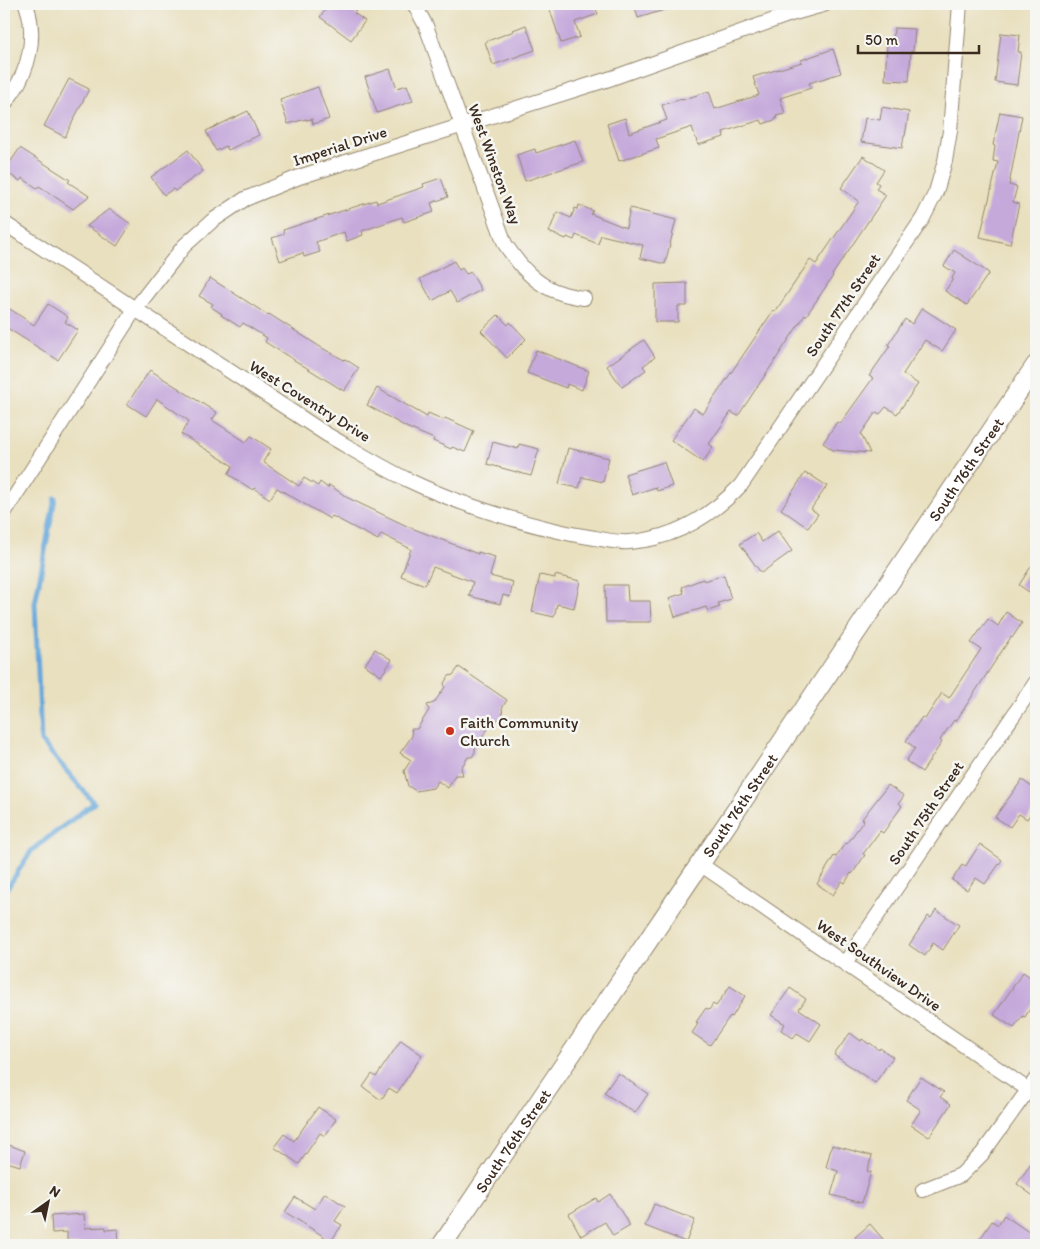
<svg xmlns="http://www.w3.org/2000/svg" width="1040" height="1249" font-family="Itim,sans-serif">
	<rect width="100%" height="100%" fill="#f6f6f2"/>
	<filter id="ink" filterUnits="userSpaceOnUse"><feTurbulence type="fractalNoise" baseFrequency=".02" numOctaves="2"/><feDisplacementMap in="SourceGraphic" scale="10" xChannelSelector="R" yChannelSelector="G"/><feConvolveMatrix kernelMatrix="1 2 1 2 8 2 1 2 1" color-interpolation-filters="sRGB"/></filter>
	<filter id="wash" filterUnits="userSpaceOnUse"><feTurbulence type="fractalNoise" baseFrequency=".0096" numOctaves="4" result="noise"/><feDisplacementMap in="SourceGraphic" scale="20" xChannelSelector="R" yChannelSelector="G"/><feGaussianBlur stdDeviation="1.12" result="paint"/><feColorMatrix in="noise" values="0 0 0 0 0 0 0 0 0 0 0 0 0 0 0 0 0 1.4 0 .05"/><feComposite in="paint" operator="in"/></filter>
	<g filter="url(#wash)">
		<rect width="100%" height="100%" fill="#e9e0bf"/>
		<g fill="none" stroke-linecap="round" stroke-linejoin="round">
			<path stroke="#66a7da" stroke-width="5" d="M4,893L32,850L94,803L41,741L35,603L55,498"/>
		</g>
		<g id="blocks">
			<g fill="#c5a9db">
				<path d="M330,4H347L356,11L354,13L365,21L351,40L320,17Z"/>
				<path d="M548,4H594L598,14L575,22L580,37L561,43Z"/>
				<path d="M634,4H674V7L638,18Z"/>
				<path d="M526,25L535,50L493,65L485,42L514,31L513,30Z"/>
				<path d="M894,28L915,29L913,52L911,51L909,81L885,80L887,44H893Z"/>
				<path d="M1001,33L1020,35L1018,52H1021L1017,85L995,82Z"/>
				<path d="M833,49L841,73L809,83L811,88L780,98L785,114L776,116L777,119L763,124L761,120L723,132L724,137L698,145L692,127L656,139L659,148L619,161L607,124L625,118L629,133L667,120L662,105L682,99V100L709,91L715,109L759,95L753,77L802,62L801,60Z"/>
				<path d="M390,69L397,88L407,85L413,101L377,113L365,77Z"/>
				<path d="M69,79L89,89L65,137L44,126Z"/>
				<path d="M318,87L329,119L313,124L312,119L306,120V119L288,124L280,100Z"/>
				<path d="M882,107L909,112L905,136H904L902,148L861,142L865,118L880,120Z"/>
				<path d="M248,111L259,135L228,150L226,146L216,151L206,131Z"/>
				<path d="M1000,112L1022,116L1009,185L1017,187L1013,202L1019,204L1010,244L980,237L998,162L993,161L995,146L993,145Z"/>
				<path d="M575,140L583,162L525,181L517,155L535,149L536,153Z"/>
				<path d="M20,148L70,180L68,182L89,196L73,209L39,186L37,188L22,178L20,181L4,171Z"/>
				<path d="M188,150L203,171L175,191L173,189L164,195L151,177Z"/>
				<path d="M863,156L884,170L876,182L879,184L876,189L886,195L832,275L833,276L806,316L805,315L738,416L731,412L709,444L713,447L703,462L671,440L694,408L703,414L773,311L775,312L810,260L816,264L859,201L841,188Z"/>
				<path d="M441,178L448,197L431,203L434,212L404,222L402,217L362,231L363,235L347,241L344,232L316,242L320,252L304,257L303,253L280,261L272,238L284,234L283,230L376,200L377,203L424,187L423,184Z"/>
				<path d="M579,205L593,211L591,214L626,228L630,208L676,220L665,264L640,258L643,245L601,235L598,244L576,235L574,240L567,237L566,239L549,232L557,212L571,218L575,208L578,209Z"/>
				<path d="M109,209L131,224L117,246L87,226Z"/>
				<path d="M954,250L989,273L967,305L945,291L953,279L952,278L955,273L944,266Z"/>
				<path d="M454,261L459,270L462,268L466,274L471,272L481,290L457,303L450,291L432,301L420,279Z"/>
				<path d="M210,278L268,315L269,314L322,348L344,360L345,359L359,368L344,391L265,342L267,338L243,323L240,327L221,315L222,314L211,307L213,304L199,296Z"/>
				<path d="M687,283V306H678V322H655V284Z"/>
				<path d="M48,304L68,317L65,322L78,330L58,360L4,326V305L34,325Z"/>
				<path d="M922,308L956,330L942,351L925,340L903,374L918,384L897,414L886,407L880,414L876,412L861,434L870,453L833,450L823,443L837,422L840,424L873,378L869,376L890,346L888,345L905,319L912,324Z"/>
				<path d="M498,315L508,325L510,322L526,339L507,358L481,331Z"/>
				<path d="M644,340L655,357L643,366L646,370L622,387L607,366Z"/>
				<path d="M536,350L589,371L582,390L567,384L566,388L527,373Z"/>
				<path d="M150,370L217,413L212,420L246,442L251,436L271,449L263,462L299,486L304,478L318,486L320,482L328,488L329,485L344,495V496L409,527L478,554V552L495,557L490,576L513,582L510,597L503,595L500,604L469,596L473,582L433,567L425,585L401,576L411,549L381,534L378,540L332,516L330,519L277,488L270,499L254,488L253,490L228,474L233,466L181,434L189,421L157,399L146,416L127,404Z"/>
				<path d="M377,388L427,417L428,413L444,420L445,418L474,431L465,452L452,447L451,449L433,441L434,439L406,427L367,405Z"/>
				<path d="M493,442L518,449L519,444L539,449L531,476L487,464Z"/>
				<path d="M568,448L609,458L603,482L582,477L579,488L559,484Z"/>
				<path d="M664,462L672,486L657,491L656,487L632,495L625,474Z"/>
				<path d="M805,473L808,475L809,474L827,486L811,509L818,514L808,528L781,509Z"/>
				<path d="M778,531L792,551L761,573L740,544L756,533L762,542Z"/>
				<path d="M1036,559V597L1019,585Z"/>
				<path d="M540,575L555,578V575L580,581L574,608L557,604L554,617L532,612Z"/>
				<path d="M724,575L731,599L718,603L720,607L708,611L706,607L675,617L669,598L684,593L682,587L703,579L704,581Z"/>
				<path d="M605,585H627L628,601H650L651,622H606Z"/>
				<path d="M1006,612L1022,623L1012,638L1011,637L956,721L954,720L940,740L942,742L922,772L906,761L915,748L906,741L922,717L925,719L942,693L949,698L981,649L971,643L988,619L998,626Z"/>
				<path d="M375,649L392,660L381,676L365,665Z"/>
				<path d="M459,667L507,700L502,708L503,714L498,720L493,721L475,748V752L472,757H468L461,768L463,775H455L448,788L438,781L433,788L416,791L408,786L404,771L411,760L400,753L412,736L411,729H417L429,710L427,705L434,703L445,687L444,683L449,676L453,675Z"/>
				<path d="M1022,780L1036,790V806L1027,819L1019,814L1010,827L995,817Z"/>
				<path d="M888,785L904,796L899,803L902,806L883,833L880,831L863,854L865,855L852,874L851,873L845,883L842,881L833,895L817,884L834,856L836,857L845,843L847,844L864,820L862,819Z"/>
				<path d="M980,844L1002,860L985,884L976,878L967,890L952,880L962,865L965,867Z"/>
				<path d="M936,910L959,925L943,950L933,943L925,956L909,945L928,916L931,918Z"/>
				<path d="M1023,972L1036,981V999L1025,1017L1023,1016L1014,1028L994,1015Z"/>
				<path d="M730,986L745,996L732,1017L730,1016L710,1045L692,1033L698,1024L696,1022L706,1008L709,1010L713,1004L716,1006Z"/>
				<path d="M790,988L806,999L799,1009L821,1024L810,1041L797,1033L793,1038L781,1030L785,1024L771,1015Z"/>
				<path d="M850,1033L861,1041L862,1039L869,1044L870,1043L879,1050L880,1048L893,1057L875,1083L834,1055Z"/>
				<path d="M401,1040L422,1055L397,1093L389,1088L381,1100L363,1087L372,1074L376,1077Z"/>
				<path d="M618,1073L648,1094L635,1113L604,1093Z"/>
				<path d="M921,1077L944,1092L940,1097L951,1104L929,1137L911,1125L921,1110L906,1100Z"/>
				<path d="M318,1107L336,1119L325,1136L320,1133L299,1164L274,1147L284,1134L294,1141Z"/>
				<path d="M4,1143L25,1151L20,1166L4,1161Z"/>
				<path d="M832,1145L872,1156L867,1171L871,1172L862,1203L831,1195L838,1171L826,1167Z"/>
				<path d="M1036,1156V1198L1017,1184Z"/>
				<path d="M325,1193L345,1206L335,1221L342,1225L331,1241L285,1212L295,1197L315,1209Z"/>
				<path d="M610,1194L630,1226L613,1236L605,1222L581,1236L569,1214L596,1198L598,1202Z"/>
				<path d="M654,1204L695,1220L686,1242L645,1226Z"/>
				<path d="M84,1214L85,1228L106,1227V1230L118,1229L119,1245H67V1232L52,1233L51,1216Z"/>
				<path d="M1004,1215L1036,1237V1239L1032,1245H976L992,1221L998,1225Z"/>
				<path d="M870,1224L888,1245H862L855,1237Z"/>
			</g>
		</g>
	</g>
	<g filter="url(#ink)">
		<use href="#blocks" fill-opacity="0" stroke="#92856e" stroke-width="1"/>
		<g fill="none" stroke-linecap="round" stroke-linejoin="round">
			<defs>
				<g id="street">
					<path d="M414,4L426,26L505,244C519,265 536,286 561,293C569,296 577,297 584,298"/>
					<path d="M4,105C9,97 15,90 19,82C32,58 35,29 26,4"/>
					<path d="M4,223L326,434C354,450 381,467 410,481C454,502 502,517 550,529C565,533 580,536 595,538C606,540 617,543 629,542C673,539 711,516 741,485L923,218L936,192L945,161L950,131L960,4"/>
					<path d="M4,513L135,309L184,246L212,221L245,199L299,177L612,78L791,14L826,4"/>
					<path d="M700,864L1036,1095"/>
					<path d="M845,963L1036,682"/>
					<path d="M923,1190L961,1175L982,1154L1036,1079"/>
				</g>
				<g id="secondary">
					<path id="s1" d="M442,1245L700,864L1036,365"/>
				</g>
			</defs>
			<use href="#street" stroke="#92856e" stroke-width="16"/>
			<use href="#secondary" stroke="#92856e" stroke-width="21"/>
			<use href="#street" stroke="#fff" stroke-width="14"/>
			<use href="#secondary" stroke="#fff" stroke-width="19"/>
		</g>
	</g>
	<circle fill="#c8321e" stroke="#f6f6f2" stroke-width="2" cx="450" cy="731" r="5"/>
	<g text-anchor="middle" dominant-baseline="central" stroke-width="5" stroke-linejoin="round" paint-order="stroke">
		<g font-size="16" fill="#3b2a1e" stroke="#f6f6f2">
			<text transform="translate(340 146) rotate(-18)">Imperial Drive</text>
			<text transform="translate(495 164) rotate(70)">West Winston Way</text>
			<text transform="translate(843 305) rotate(-56)">South 77th Street</text>
			<text transform="translate(310 401) rotate(32)">West Coventry Drive</text>
			<text stroke="none"><textPath href="#s1" startOffset="936">South 76th Street</textPath></text>
			<text stroke="none"><textPath href="#s1" startOffset="531">South 76th Street</textPath></text>
			<text transform="translate(926 813) rotate(-56)">South 75th Street</text>
			<text transform="translate(879 965) rotate(35)">West Southview Drive</text>
			<text stroke="none"><textPath href="#s1" startOffset="126">South 76th Street</textPath></text>
		</g>
		<g font-size="16" fill="#3b2a1e" stroke="#f6f6f2" text-anchor="start">
			<text x="460" y="722">Faith Community<tspan x="460" dy="18">Church</tspan></text>
		</g>
	</g>
	<rect width="1040" height="1249" fill="none" stroke="#f6f6f2" stroke-width="20"/>
	<g transform="translate(48 1202) rotate(33)" stroke="#f6f6f2" stroke-width="4" paint-order="stroke">
	<path d="M0-4L9 19L0 12L-9 19Z" fill="#3b2a1e"/>
	<text y="-8" font-size="14" font-weight="bold" text-anchor="middle" fill="#3b2a1e">N</text>
	</g>
	<path d="M858 45v8h121v-8" fill="none" stroke="#3b2a1e" stroke-width="2.5"/>
	<text x="865" y="45" font-size="15" fill="#3b2a1e" stroke="#f6f6f2" stroke-width="4" paint-order="stroke">50 m</text>
</svg>
